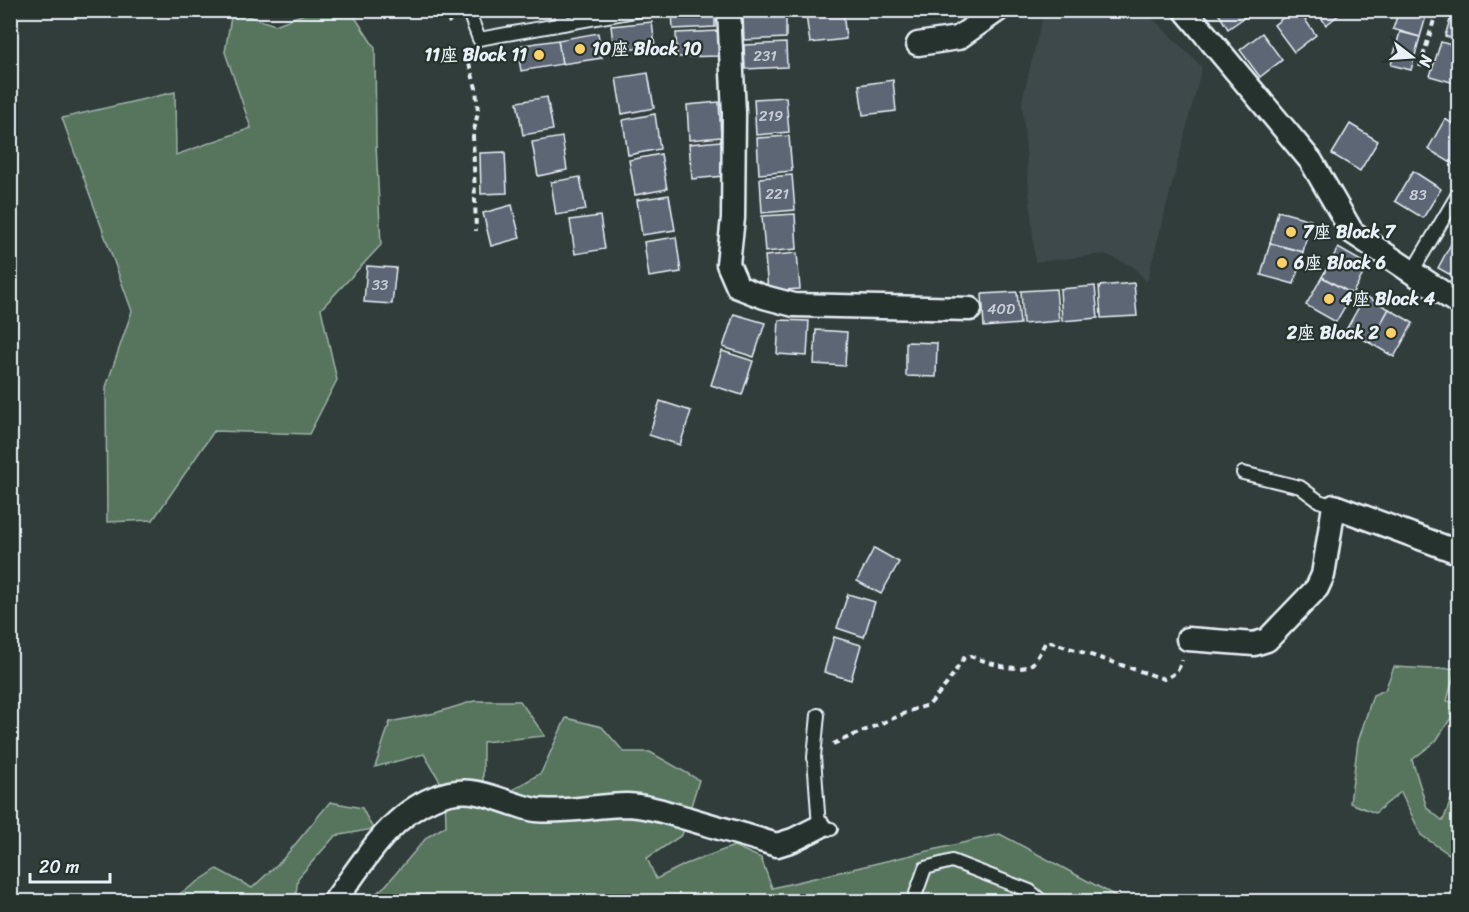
<svg xmlns="http://www.w3.org/2000/svg" width="1469" height="912" font-family="Sriracha,'LXGW WenKai TC',sans-serif">
	<rect width="100%" height="100%" fill="#313d3b"/>
	<filter id="ink" filterUnits="userSpaceOnUse"><feTurbulence type="fractalNoise" baseFrequency=".0167" numOctaves="2"/><feDisplacementMap in="SourceGraphic" scale="12" xChannelSelector="R" yChannelSelector="G"/><feConvolveMatrix kernelMatrix="1 2 1 2 8 2 1 2 1" color-interpolation-filters="sRGB"/></filter>
	<g filter="url(#ink)">
		<path fill="#3e494c" d="M1044,11H1138L1154,20L1202,67L1147,282L1134,267L1105,254L1035,262L1022,101Z"/>
		<g fill="#56745b" stroke="#9fb2aa" stroke-width="1.5">
			<path d="M232,11L275,25L312,11H351L375,48L376,144L381,245L321,309L337,380L309,434L214,431L153,520L107,522L106,387L132,311L62,118L175,92L176,155L251,128L225,52Z"/>
			<path d="M1394,667L1432,669L1456,668L1447,701L1458,703V707L1436,741L1412,760L1427,808L1443,821L1458,781V859L1455,858L1421,835L1401,792L1375,813L1350,803L1358,742L1373,695L1385,690Z"/>
			<path d="M474,701H520L545,736L483,742V784L509,792L541,773L566,718L602,727L624,752H650L699,780L682,835L647,858L656,879L686,864L734,846L761,858L772,888L1000,834L1125,901L366,902L386,885L427,837L446,826L445,790L424,754L375,767L390,722L435,713Z"/>
			<path d="M330,802L362,808L373,829L335,836L298,878L295,901H169L217,869L252,888L283,859Z"/>
		</g>
		<g fill="#5d6674" stroke="#e8f1f8" stroke-width="1.5">
			<path d="M672,10H715V27L673,29Z"/>
			<path d="M1216,10H1255L1228,29Z"/>
			<path d="M1293,10H1298L1316,35L1294,52L1274,25Z"/>
			<path d="M1316,10H1345L1326,25Z"/>
			<path d="M1399,10H1428L1420,37L1393,29Z"/>
			<path d="M1453,10H1458V40L1445,36Z"/>
			<path d="M843,11L846,39L810,43L806,15Z"/>
			<path d="M786,14V38L744,40L743,16Z"/>
			<path d="M652,22L655,47L614,51L611,26Z"/>
			<path d="M719,31V56L677,57L676,33Z"/>
			<path d="M1400,32L1420,37L1411,70L1391,65Z"/>
			<path d="M598,33L602,58L562,64L558,40Z"/>
			<path d="M1262,33L1282,60L1260,77L1240,50Z"/>
			<path d="M558,40L562,64L521,71L517,46Z"/>
			<path d="M1441,42L1458,47V84L1430,76Z"/>
			<path d="M786,43L787,67L745,69L744,45Z"/>
			<path d="M648,73L654,108L622,114L616,78Z"/>
			<path d="M893,80L896,111L863,115L859,85Z"/>
			<path d="M547,97L553,130L523,135L517,102Z"/>
			<path d="M786,97L789,132L756,135L754,99Z"/>
			<path d="M719,102L721,137L689,140L687,105Z"/>
			<path d="M655,114L660,149L628,155L623,120Z"/>
			<path d="M1445,119L1458,127V162L1456,166L1428,149Z"/>
			<path d="M1350,124L1378,141L1360,171L1332,154Z"/>
			<path d="M789,136L792,171L759,174L757,138Z"/>
			<path d="M562,137L567,170L538,176L532,142Z"/>
			<path d="M721,141L724,176L692,179L689,144Z"/>
			<path d="M505,152L507,193L481,194L480,153Z"/>
			<path d="M661,154L667,189L635,195L629,160Z"/>
			<path d="M1413,171L1441,189L1423,218L1395,201Z"/>
			<path d="M792,175L795,210L762,213L760,178Z"/>
			<path d="M580,177L586,210L556,215L551,182Z"/>
			<path d="M669,195L675,230L642,235L637,200Z"/>
			<path d="M512,205L520,238L491,246L483,213Z"/>
			<path d="M1278,211L1311,220L1303,252L1270,243Z"/>
			<path d="M795,214L797,249L765,252L762,216Z"/>
			<path d="M600,216L605,249L575,254L570,220Z"/>
			<path d="M676,237L681,272L649,277L644,242Z"/>
			<path d="M1453,240L1458,243V279L1438,268Z"/>
			<path d="M1270,243L1303,252L1294,284L1261,275Z"/>
			<path d="M1338,248L1368,265L1352,294L1322,277Z"/>
			<path d="M797,253L800,289L768,291L765,256Z"/>
			<path d="M367,266L396,268L392,304L364,302Z"/>
			<path d="M1322,277L1352,294L1336,322L1306,305Z"/>
			<path d="M1134,283L1137,316L1101,318L1099,286Z"/>
			<path d="M1095,286L1098,318L1062,321L1060,289Z"/>
			<path d="M1056,289L1059,321L1023,324L1021,291Z"/>
			<path d="M1017,292L1020,324L984,327L982,294Z"/>
			<path d="M1365,296L1389,309L1370,343L1346,330Z"/>
			<path d="M1389,309L1413,323L1394,357L1370,343Z"/>
			<path d="M734,314L765,323L754,357L723,347Z"/>
			<path d="M779,320L809,321L807,356L777,354Z"/>
			<path d="M816,330L847,332L845,366L814,364Z"/>
			<path d="M906,342L937,343L936,377L906,376Z"/>
			<path d="M722,351L753,361L742,395L711,385Z"/>
			<path d="M660,401L691,411L680,445L649,435Z"/>
			<path d="M874,548L899,562L881,594L857,581Z"/>
			<path d="M848,594L875,602L864,637L837,628Z"/>
			<path d="M834,637L861,645L851,680L824,672Z"/>
		</g>
		<g fill="none" stroke-linecap="round" stroke-linejoin="round">
			<defs>
				<g id="service">
					<path d="M468,10L479,39L641,10"/>
					<path d="M560,10L563,24"/>
					<path d="M1412,272L1458,194"/>
					<path d="M1243,473L1300,487L1319,501L1334,506"/>
					<path d="M818,715L814,757L819,827L831,829"/>
					<path d="M913,902L925,868L952,861L1030,891L1043,902"/>
				</g>
				<g id="minor">
					<path d="M729,10L734,113L733,218L728,264L738,287L764,297L794,305L970,309"/>
					<path d="M1185,10L1311,161L1352,232L1458,303"/>
					<path d="M918,44L958,38L998,10"/>
					<path d="M1188,639L1254,644L1267,640L1317,588L1323,575L1334,506L1458,552"/>
					<path d="M334,902C363,863 388,817 434,798C466,785 484,794 514,804C521,806 528,809 536,810C566,813 597,805 627,805C648,806 669,813 689,819C719,828 748,836 777,845L793,840L819,827"/>
				</g>
			</defs>
			<use href="#service" stroke="#e8f1f8" stroke-width="16"/>
			<use href="#minor" stroke="#e8f1f8" stroke-width="27"/>
			<g stroke="#e8f1f8" stroke-width="4" stroke-dasharray="6 4.5" stroke-linecap="butt">
				<path d="M443,10L450,23"/>
				<path d="M466,53L476,88L478,112L473,135L476,231"/>
				<path d="M1420,67L1437,10"/>
				<path d="M833,744L915,709L929,705L946,685L964,658L970,656C985,661 1018,675 1032,664C1037,659 1042,649 1045,643L1051,642L1164,679C1174,675 1179,671 1182,660"/>
			</g>
			<use href="#service" stroke="#26332d" stroke-width="12"/>
			<use href="#minor" stroke="#26332d" stroke-width="22"/>
		</g>
	</g>
	<g fill="#ffd166" stroke="#26332d" stroke-width="2">
		<circle cx="580" cy="49" r="6"/>
		<circle cx="539" cy="55" r="6"/>
		<circle cx="1291" cy="232" r="6"/>
		<circle cx="1282" cy="263" r="6"/>
		<circle cx="1329" cy="299" r="6"/>
		<circle cx="1391" cy="333" r="6"/>
	</g>
	<g text-anchor="middle" dominant-baseline="central" stroke-width="4.5" stroke-linejoin="round" paint-order="stroke">
		<g font-size="15" fill="#c5ced7">
			<text x="765" y="56">231</text>
			<text x="771" y="116">219</text>
			<text x="777" y="194">221</text>
			<text x="1418" y="195">83</text>
			<text x="380" y="285">33</text>
			<text x="1001" y="309">40D</text>
		</g>
		<g font-size="18" font-weight="bold" fill="#e8f1f8" stroke="#26332d" text-anchor="start">
			<text x="592" y="49">10座 Block 10</text>
			<text x="527" y="55" text-anchor="end">11座 Block 11</text>
			<text x="1303" y="232">7座 Block 7</text>
			<text x="1294" y="263">6座 Block 6</text>
			<text x="1341" y="299">4座 Block 4</text>
			<text x="1379" y="333" text-anchor="end">2座 Block 2</text>
		</g>
	</g>
	<rect width="1469" height="912" fill="none" stroke="#26332d" stroke-width="36"/>
	<rect x="18" y="18" width="1433" height="876" fill="none" stroke="#e8f1f8" stroke-width="2" filter="url(#ink)"/>
	<g transform="translate(1412 57) rotate(107)" stroke="#26332d" stroke-width="4.5" paint-order="stroke">
	<path d="M0-4.5L10 22L0 15L-10 22Z" fill="#e8f1f8"/>
	<text y="-9" font-size="16" font-weight="bold" text-anchor="middle" fill="#e8f1f8">N</text>
	</g>
	<path d="M30 873v9h80v-9" fill="none" stroke="#e8f1f8" stroke-width="3"/>
	<text x="39" y="873" font-size="18" fill="#e8f1f8" stroke="#26332d" stroke-width="4.5" paint-order="stroke">20 m</text>
</svg>
